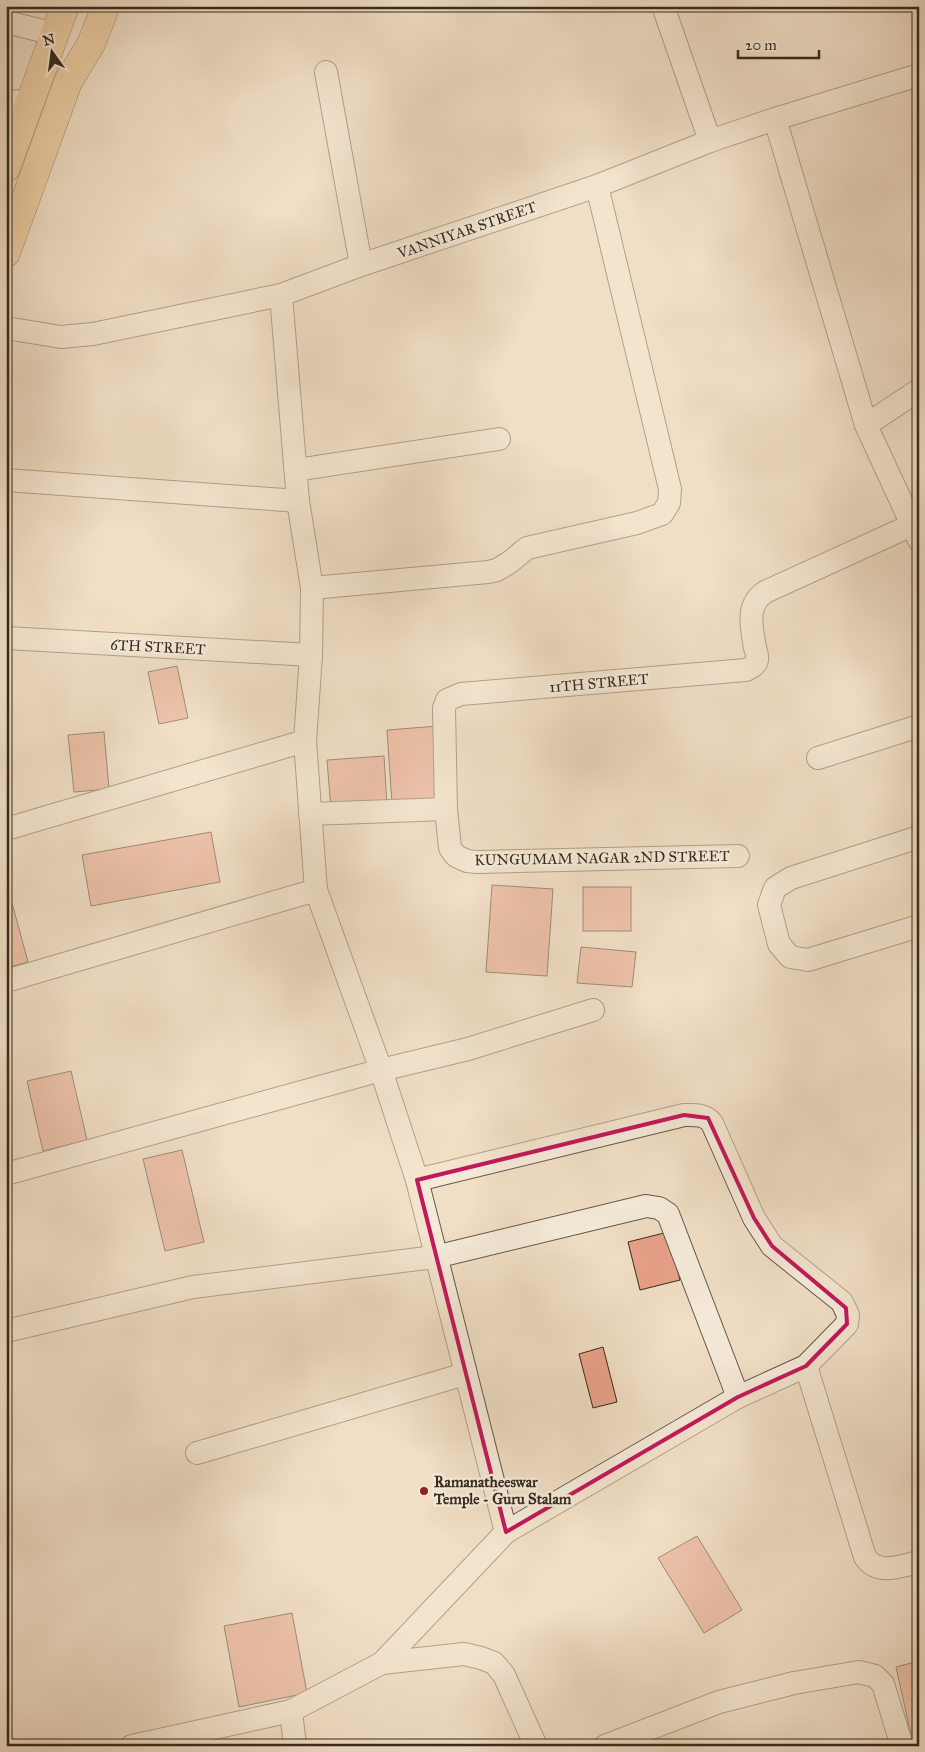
<svg xmlns="http://www.w3.org/2000/svg" width="925" height="1752" font-family="'IM FELL Great Primer',serif">
	<rect width="100%" height="100%" fill="#f0dec5"/>
	<filter id="stains"><feTurbulence type="fractalNoise" baseFrequency=".004" numOctaves="4"/><feColorMatrix values="0 0 0 0 .2 0 0 0 0 .09 0 0 0 0 .02 0 0 0 .5 -.17"/></filter>
	<radialGradient id="worn" r=".72"><stop offset=".6" stop-color="#630" stop-opacity="0"/><stop offset="1" stop-color="#630" stop-opacity=".3"/></radialGradient>
	<g fill="#e8a189" stroke="#352b1e">
		<path d="M177,666L188,718L159,724L148,672Z"/>
		<path d="M438,726L444,801L392,804L387,730Z"/>
		<path d="M104,732L109,789L74,792L68,735Z"/>
		<path d="M384,756L387,805L331,810L327,760Z"/>
		<path d="M211,832L220,882L91,906L82,855Z"/>
		<path d="M492,885L553,889L547,976L486,972Z"/>
		<rect x="583" y="887" width="48" height="44"/>
		<path d="M12,903L28,962L6,968V905Z"/>
		<path d="M581,947L636,952L632,987L577,983Z"/>
		<path d="M71,1071L87,1140L43,1151L27,1081Z"/>
		<path d="M182,1150L204,1242L165,1251L143,1159Z"/>
		<path d="M668,1232L680,1280L640,1290L628,1242Z"/>
		<path d="M603,1347L617,1402L593,1408L579,1354Z"/>
		<path d="M697,1536L742,1610L704,1633L658,1558Z"/>
		<path d="M292,1613L307,1693L239,1707L224,1626Z"/>
		<path d="M919,1661V1733L911,1735L896,1667Z"/>
	</g>
	<g fill="none" stroke-linecap="round" stroke-linejoin="round">
		<defs>
			<g id="minor">
				<path d="M663,6L710,141"/>
				<path d="M6,22L55,34"/>
				<path d="M326,72L361,265"/>
				<path d="M6,101L32,102"/>
				<path d="M775,119L866,425L919,540"/>
				<path d="M281,295L298,501L312,588L311,655L305,741L316,890L381,1070L417,1180L506,1532"/>
				<path d="M6,328L61,337L93,334L281,295L361,265L597,186L710,141L775,119L919,75"/>
				<path d="M866,425L919,390"/>
				<path d="M296,470L499,439"/>
				<path d="M6,480L298,501"/>
				<path d="M312,588L488,572L497,570L510,562L527,548L637,523L662,514L669,503L670,489L597,186"/>
				<path d="M6,638L311,655"/>
				<path d="M818,758L919,726"/>
				<path d="M310,814L446,809"/>
				<path d="M6,829L305,741"/>
				<path d="M919,837L791,878L775,888L769,905L779,944L790,957L808,960L919,926"/>
				<path d="M738,856L477,862L467,861L456,856L450,848L446,809L444,708L447,700L461,694L746,670C750,668 756,665 757,660C758,656 756,651 755,648C752,627 745,606 765,592L912,525"/>
				<path d="M6,981L316,890"/>
				<path d="M6,1174L381,1070L468,1049L593,1010"/>
				<path d="M6,1331L193,1287L435,1257L646,1206L659,1208L668,1214L738,1397"/>
				<path d="M806,1366L865,1557C878,1576 900,1566 919,1562"/>
				<path d="M197,1453L465,1374"/>
				<path d="M382,1663L464,1654L481,1658L494,1663L504,1675L536,1746"/>
				<path d="M291,1711L295,1746"/>
				<path d="M132,1746L291,1711L382,1663L506,1532L738,1397L806,1366L847,1324L848,1315L842,1302L772,1246L754,1218L712,1123C705,1114 695,1115 684,1115L417,1180"/>
				<path d="M605,1746L719,1702L794,1683L859,1672L875,1676L883,1684L902,1746"/>
			</g>
			<g id="primary">
				<path d="M6,168L65,6"/>
				<path d="M6,253L68,82L91,44L106,6"/>
			</g>
		</defs>
		<use href="#minor" stroke="#645848" stroke-width="24"/>
		<use href="#primary" stroke="#352b1e" stroke-width="29"/>
		<use href="#minor" stroke="#f5ead9" stroke-width="22"/>
		<use href="#primary" stroke="#e8bf82" stroke-width="28"/>
	</g>
	<path d="M0 0H925V1752H0ZM684,1115L708,1118L754,1218L772,1246L846,1308L847,1324L806,1366L738,1397L506,1532L417,1180Z" fill="#f0dec5" fill-opacity=".55" fill-rule="evenodd"/>
	<path fill="none" stroke="#c2185b" stroke-width="4" stroke-linejoin="round" d="M684,1115L708,1118L754,1218L772,1246L846,1308L847,1324L806,1366L738,1397L506,1532L417,1180Z"/>
	<circle fill="#8f2418" stroke="#f5ead9" stroke-width="2" cx="424" cy="1491" r="5"/>
	<g text-anchor="middle" dominant-baseline="central" stroke-width="5" stroke-linejoin="round" paint-order="stroke">
		<g font-size="15" fill="#352b1e" stroke="#f5ead9">
			<text transform="translate(467 230) rotate(-19)">VANNIYAR STREET</text>
			<text transform="translate(158 647) rotate(3)">6TH STREET</text>
			<text transform="translate(599 683) rotate(-5)">11TH STREET</text>
			<text transform="translate(602 858) rotate(-1)">KUNGUMAM NAGAR 2ND STREET</text>
		</g>
		<g font-size="15" font-weight="bold" fill="#352b1e" stroke="#f5ead9" text-anchor="start">
			<text x="434" y="1482">Ramanatheeswar<tspan x="434" dy="17">Temple - Guru Stalam</tspan></text>
		</g>
	</g>
	<rect width="925" height="1752" fill="none" stroke="#f0dec5" stroke-width="25"/>
	<rect x="8" y="8" width="910" height="1737" fill="none" stroke="#352b1e" stroke-width="2.5"/>
	<rect x="12" y="12" width="900" height="1727" fill="none" stroke="#352b1e"/>
	<g transform="translate(52 52) rotate(346)" stroke="#f5ead9" stroke-width="4" paint-order="stroke">
	<path d="M0-4L9 19L0 12L-9 19Z" fill="#352b1e"/>
	<text y="-8" font-size="14" font-weight="bold" text-anchor="middle" fill="#352b1e">N</text>
	</g>
	<path d="M738 50v8h81v-8" fill="none" stroke="#352b1e" stroke-width="2.5"/>
	<text x="745" y="50" font-size="15" fill="#352b1e" stroke="#f5ead9" stroke-width="4" paint-order="stroke">20 m</text>
	<rect width="100%" height="100%" filter="url(#stains)"/>
	<rect width="100%" height="100%" fill="url(#worn)"/>
</svg>
